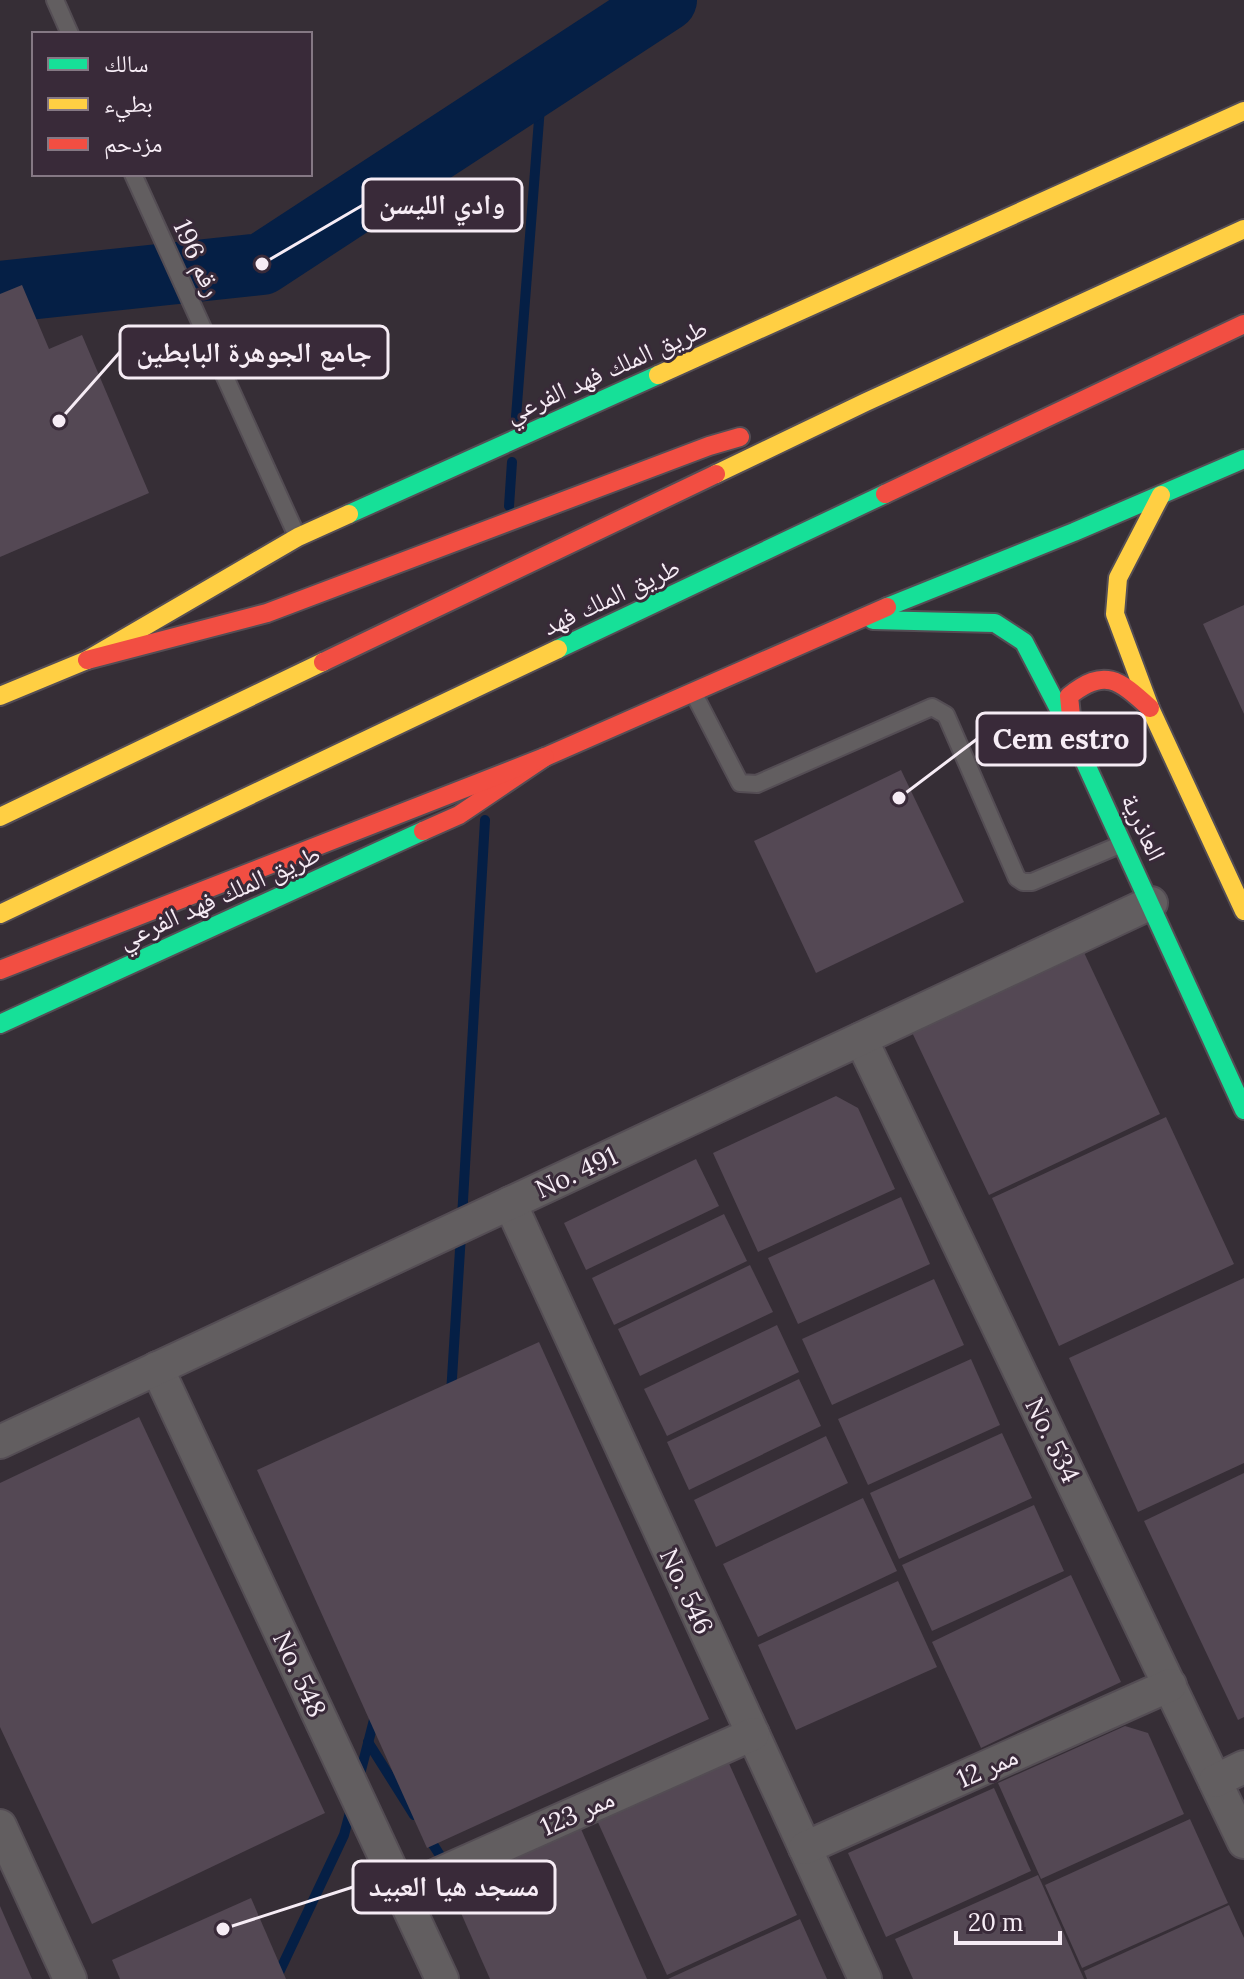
<svg xmlns="http://www.w3.org/2000/svg" width="1244" height="1979" font-family="Lora,'Noto Naskh Arabic',serif">
	<rect width="100%" height="100%" fill="#362e36"/>
	<g fill="none" stroke-linecap="round" stroke-linejoin="round">
		<g stroke="#051f45" stroke-width="10">
			<path d="M516,417L542,81"/>
			<path d="M509,506L512,462"/>
			<path d="M462,1218L485,820"/>
			<path d="M451,1394L461,1234"/>
			<path d="M368,1742L414,1815"/>
			<path d="M359,1778L375,1716"/>
			<path d="M427,1835L466,1896"/>
			<path d="M276,1979L344,1835L352,1805"/>
		</g>
		<path stroke="#051f45" stroke-width="62" d="M0,292L262,264L666,0"/>
	</g>
	<g fill="#544854">
		<path d="M22,285L49,349L82,335L149,493L0,557V294Z"/>
		<path d="M1244,605V714L1203,624Z"/>
		<path d="M901,770L964,902L816,973L754,841Z"/>
		<path d="M1080,944L1160,1114L989,1195L909,1026Z"/>
		<path d="M836,1096L858,1108L895,1189L758,1252L713,1153Z"/>
		<path d="M1166,1117L1234,1264L1059,1346L992,1198Z"/>
		<path d="M696,1159L719,1206L586,1270L564,1223Z"/>
		<path d="M901,1197L930,1264L798,1324L768,1258Z"/>
		<path d="M724,1214L747,1261L614,1325L592,1278Z"/>
		<path d="M750,1265L773,1312L640,1376L618,1329Z"/>
		<path d="M1244,1278V1463L1138,1512L1069,1358Z"/>
		<path d="M934,1279L964,1345L832,1405L802,1339Z"/>
		<path d="M777,1325L799,1372L667,1436L644,1389Z"/>
		<path d="M539,1342L709,1719L427,1848L257,1470Z"/>
		<path d="M971,1359L1000,1425L868,1485L838,1419Z"/>
		<path d="M799,1379L821,1426L689,1490L667,1442Z"/>
		<path d="M139,1417L325,1813L92,1924L0,1727V1483Z"/>
		<path d="M1002,1433L1032,1498L899,1559L870,1493Z"/>
		<path d="M826,1436L848,1483L716,1547L694,1500Z"/>
		<path d="M1244,1473V1717L1238,1720L1144,1521Z"/>
		<path d="M863,1498L897,1571L758,1637L723,1564Z"/>
		<path d="M1034,1505L1064,1571L932,1631L902,1565Z"/>
		<path d="M1071,1575L1121,1682L981,1748L932,1642Z"/>
		<path d="M898,1581L937,1667L796,1730L758,1645Z"/>
		<path d="M1125,1726L1148,1733L1184,1814L1041,1879L998,1783Z"/>
		<path d="M727,1759L797,1915L667,1975L596,1818Z"/>
		<path d="M994,1788L1031,1871L886,1937L848,1853Z"/>
		<path d="M1190,1819L1228,1903L1082,1968L1045,1885Z"/>
		<path d="M581,1829L647,1979H490L450,1888Z"/>
		<path d="M1038,1875L1084,1979H913L895,1939Z"/>
		<path d="M251,1898L286,1979H120L112,1960Z"/>
		<path d="M1229,1905L1244,1938V1979H1087L1084,1971Z"/>
		<path d="M0,1906L32,1979H0Z"/>
		<path d="M800,1919L827,1979H668Z"/>
	</g>
	<g fill="none" stroke-linecap="round" stroke-linejoin="round">
		<defs>
			<g id="lane">
				<path d="M55,0L70,34"/>
				<path d="M133,174L297,536"/>
				<path d="M694,694L740,783L757,784L932,707L946,715L1017,878L1023,882H1032L1122,844"/>
			</g>
			<g id="street">
				<path d="M861,1039L1244,1842"/>
				<path d="M510,1203L865,1979"/>
				<path d="M157,1368L442,1979"/>
				<path d="M0,1442L1151,903"/>
				<path d="M1215,1781L1244,1767"/>
				<path d="M0,1826L70,1979"/>
				<path d="M805,1848L1170,1685"/>
				<path d="M401,1891L753,1734"/>
			</g>
			<g id="fast">
				<path d="M349,514L658,375"/>
				<path d="M887,607L1074,532L1244,459"/>
				<path d="M873,620L995,623L1024,642L1073,736L1244,1110"/>
				<path d="M558,649L885,494"/>
				<path d="M0,1024L423,831"/>
			</g>
			<g id="slow">
				<path d="M658,375L1244,111"/>
				<path d="M716,474L866,402L1244,229"/>
				<path d="M1161,495L1118,578L1115,614L1150,708L1244,911"/>
				<path d="M0,696L87,660L298,537L349,514"/>
				<path d="M0,817L323,662"/>
				<path d="M0,914L558,649"/>
			</g>
			<g id="jam">
				<path d="M885,494L1244,324"/>
				<path d="M87,660L267,613L709,446L740,437"/>
				<path d="M323,662L716,474"/>
				<path d="M1073,736L1069,696C1105,667 1119,680 1150,708"/>
				<path d="M423,831L459,815L545,757L887,607"/>
				<path d="M0,970L545,757"/>
			</g>
		</defs>
		<use href="#lane" stroke="#544d54" stroke-width="20"/>
		<use href="#street" stroke="#544d54" stroke-width="36"/>
		<use href="#fast" stroke="#544d54" stroke-width="22"/>
		<use href="#slow" stroke="#544d54" stroke-width="22"/>
		<use href="#jam" stroke="#544d54" stroke-width="22"/>
		<use href="#lane" stroke="#625e60" stroke-width="16"/>
		<use href="#street" stroke="#625e60" stroke-width="32"/>
		<use href="#fast" stroke="#16e098" stroke-width="18"/>
		<use href="#slow" stroke="#ffcf43" stroke-width="18"/>
		<use href="#jam" stroke="#f24e42" stroke-width="18"/>
	</g>
	<g text-anchor="middle" dominant-baseline="central" stroke-width="6" stroke-linejoin="round" paint-order="stroke">
		<g font-size="26" fill="#f6ecf5" stroke="#392a39">
			<text transform="translate(198 258) rotate(66)">رقم 196</text>
			<text transform="translate(606 370) rotate(-24)">طريق الملك فهد الفرعي</text>
			<text transform="translate(611 596) rotate(-25)">طريق الملك فهد</text>
			<text transform="translate(1144 827) rotate(65)">العاذرية</text>
			<text transform="translate(219 896) rotate(-24)">طريق الملك فهد الفرعي</text>
			<text transform="translate(576 1172) rotate(-25)">No. 491</text>
			<text transform="translate(1053 1440) rotate(64)">No. 534</text>
			<text transform="translate(687 1591) rotate(65)">No. 546</text>
			<text transform="translate(300 1674) rotate(65)">No. 548</text>
			<text transform="translate(987 1767) rotate(-24)">ممر 12</text>
			<text transform="translate(577 1812) rotate(-24)">ممر 123</text>
		</g>
	</g>
	<path fill="none" stroke="#f6ecf5" stroke-width="3" d="M262 264L363 205M59 421L120 352M899 798L977 739M223 1929L353 1887"/>
	<g fill="#f6ecf5" stroke="#392a39" stroke-width="3">
		<circle cx="262" cy="264" r="8"/>
		<circle cx="59" cy="421" r="8"/>
		<circle cx="899" cy="798" r="8"/>
		<circle cx="223" cy="1929" r="8"/>
	</g>
	<g fill="#392a39" stroke="#f6ecf5" stroke-width="3">
		<rect x="363" y="179" width="159" height="52" rx="8"/>
		<rect x="120" y="326" width="268" height="52" rx="8"/>
		<rect x="977" y="713" width="168" height="52" rx="8"/>
		<rect x="353" y="1861" width="202" height="52" rx="8"/>
	</g>
	<g font-size="28" text-anchor="middle" font-weight="bold" fill="#f6ecf5">
		<text x="442" y="214">وادي الليسن</text>
		<text x="254" y="362">جامع الجوهرة البابطين</text>
		<text x="1061" y="749">Cem estro</text>
		<text x="454" y="1896">مسجد هيا العبيد</text>
	</g>
	<rect x="32" y="32" width="280" height="144" fill="#392a39" stroke="#857884" stroke-width="2"/>
	<rect x="48" y="58" width="40" height="12" fill="#16e098" stroke="#857884" stroke-width="2"/>
	<text x="104" y="72" font-size="24" fill="#f6ecf5">سالك</text>
	<rect x="48" y="98" width="40" height="12" fill="#ffcf43" stroke="#857884" stroke-width="2"/>
	<text x="104" y="112" font-size="24" fill="#f6ecf5">بطيء</text>
	<rect x="48" y="138" width="40" height="12" fill="#f24e42" stroke="#857884" stroke-width="2"/>
	<text x="104" y="152" font-size="24" fill="#f6ecf5">مزدحم</text>
	<path d="M956 1931v12h104v-12" fill="none" stroke="#f6ecf5" stroke-width="4"/>
	<text x="968" y="1931" font-size="24" fill="#f6ecf5" stroke="#392a39" stroke-width="6" paint-order="stroke">20 m</text>
</svg>
